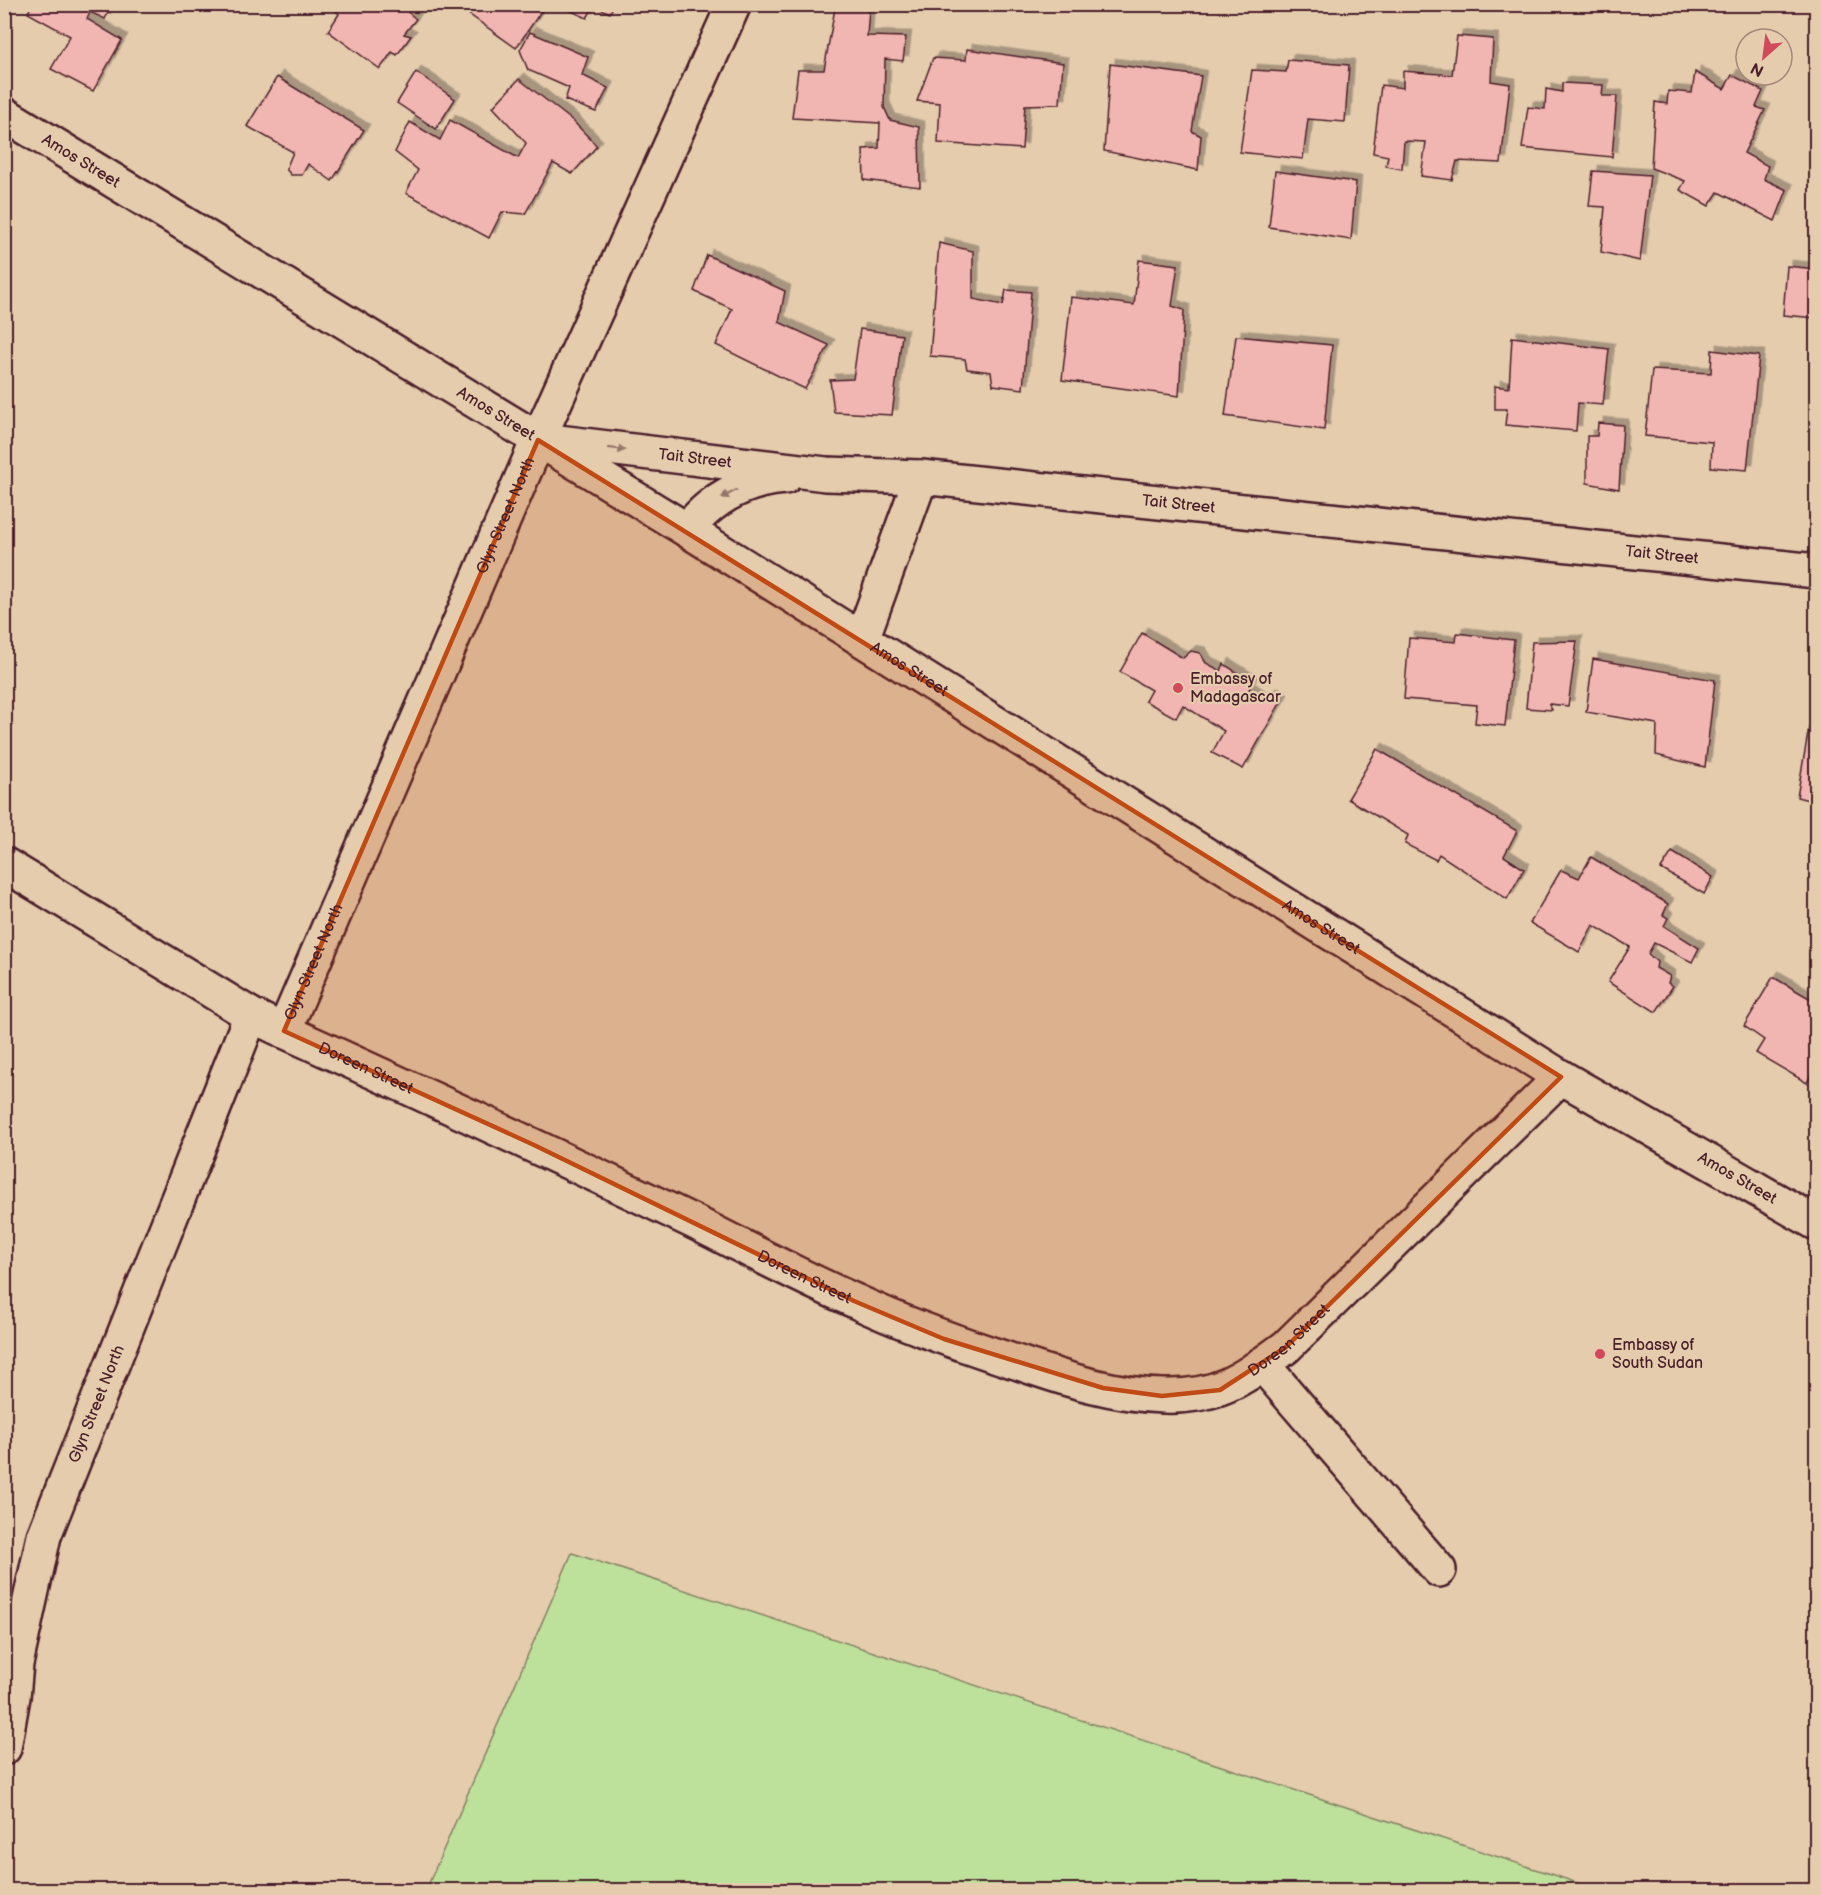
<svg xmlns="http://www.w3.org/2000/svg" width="1821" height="1895" font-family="'Balsamiq Sans',sans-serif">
	<defs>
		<filter id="shadow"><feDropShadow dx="5.5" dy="-5.5" stdDeviation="0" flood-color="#0004"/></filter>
	</defs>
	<rect width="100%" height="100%" fill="#e4ccad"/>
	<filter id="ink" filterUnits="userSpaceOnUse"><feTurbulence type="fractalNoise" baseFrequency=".0167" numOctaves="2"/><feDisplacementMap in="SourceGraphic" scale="12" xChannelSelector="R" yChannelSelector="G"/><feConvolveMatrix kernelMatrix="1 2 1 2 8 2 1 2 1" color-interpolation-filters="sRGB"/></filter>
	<g filter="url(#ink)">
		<path fill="#bde19b" stroke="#848063" stroke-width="1.5" d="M572,1553L1599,1890H426Z"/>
		<g fill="#f1b6b1" stroke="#4a1f2b" stroke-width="1.5" filter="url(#shadow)">
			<path d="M32,4H112L105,19L90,12L87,19L122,40L93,91L51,69L70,36L28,13Z"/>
			<path d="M157,4H174L170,10Z"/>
			<path d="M339,4H398L416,19L404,34L411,36L397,55L392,52L380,69L328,31L339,14L335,10Z"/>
			<path d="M467,4H534L542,10L516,48L463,10Z"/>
			<path d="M556,4H614L610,13L594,6L587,18Z"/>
			<path d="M835,8L869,9L867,36L906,37L903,61L885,59L884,107L890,120L919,127L920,187L864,180L863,149L879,148L880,123L792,118L798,70H824Z"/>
			<path d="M530,32L588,57L582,75L608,88L596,112L565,100L569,88L528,70L520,50Z"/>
			<path d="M1457,36L1493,39L1491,81L1510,84L1501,163L1457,161L1452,180L1421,176L1426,142L1404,141L1402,169L1386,166L1388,156L1373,153L1381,85L1403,88V71L1452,75Z"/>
			<path d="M967,49L1063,63L1060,104L1025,105L1022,149L938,143L940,103L917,101L933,58L966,60Z"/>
			<path d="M1288,60L1349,65L1345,122L1308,119L1303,159L1240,152L1252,70L1286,72Z"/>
			<path d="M1110,64L1201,76L1192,131L1201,136L1198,170L1104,151Z"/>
			<path d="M416,72L455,99L436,129L397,103Z"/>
			<path d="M1695,72L1724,89L1732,75L1763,91L1756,107L1765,110L1744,153L1768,166L1764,179L1787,190L1775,221L1718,192L1709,206L1680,190L1685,181L1651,168L1655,102L1667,104L1668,91L1692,93Z"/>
			<path d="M277,77L364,130L332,181L308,164L302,175H291L286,169L293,152L247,126Z"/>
			<path d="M519,79L573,121L597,146L572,174L553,163L525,214L502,212L489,238L406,193L418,170L395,152L410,122L440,140L450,120L518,158L526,143L493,107Z"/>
			<path d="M1562,83L1603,85L1602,96H1617L1612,157L1522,148L1528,107L1545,109L1546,89L1562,92Z"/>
			<path d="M1275,171L1356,182L1351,240L1269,227Z"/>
			<path d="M1593,171L1650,175L1640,261L1601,252L1605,207L1589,206Z"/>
			<path d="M939,243L973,251V299L1003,305L1006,290L1031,292L1023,389L993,385L991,372L967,369L965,359L930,356Z"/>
			<path d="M707,255L785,291L779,322L829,345L805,389L716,345L732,309L694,291Z"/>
			<path d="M1139,260L1178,265L1172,306L1184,310L1179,396L1062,380L1071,297L1134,305Z"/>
			<path d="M1787,266L1816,269V318L1783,315Z"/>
			<path d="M860,329L902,335L892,415L834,412L830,380L853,379Z"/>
			<path d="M1236,336L1332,345L1324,430L1225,416Z"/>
			<path d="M1512,337L1609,349L1603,405L1578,403L1576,431L1505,425L1507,409H1495V386L1509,388Z"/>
			<path d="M1712,350L1759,356L1747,470L1711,467L1712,442L1645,436L1652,370L1711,373Z"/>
			<path d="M1598,423L1623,425L1619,489L1587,483V436H1597Z"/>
			<path d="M1142,633L1183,658L1191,651L1200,653L1206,663L1221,671L1224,664L1252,682L1249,689L1264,699L1273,693L1282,700L1243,769L1212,753L1224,731L1183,705L1176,718L1145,701L1151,690L1120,672Z"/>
			<path d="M1457,633L1514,640L1505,726L1475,723L1477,705L1404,699L1409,638L1456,642Z"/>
			<path d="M1577,641L1568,706L1549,704L1552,710L1526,708L1532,642Z"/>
			<path d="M1593,659L1715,680L1705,767L1656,755L1657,724L1586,712Z"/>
			<path d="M1814,699H1816V802L1797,797Z"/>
			<path d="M1377,749L1517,831L1504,856L1524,869L1507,899L1439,854L1436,860L1405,844L1408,835L1348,799Z"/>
			<path d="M1672,852L1713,877L1704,894L1661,869Z"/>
			<path d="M1591,857L1668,904L1663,915L1668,918L1664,926L1699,948L1692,962L1654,943L1648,954L1657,962L1656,968L1670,976L1668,983L1673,986L1656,1012L1608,982L1630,947L1593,925L1579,952L1530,923L1561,870L1579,878Z"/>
			<path d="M1773,977L1816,1002V1070L1814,1068L1807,1083L1756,1053L1764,1040L1744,1026Z"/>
		</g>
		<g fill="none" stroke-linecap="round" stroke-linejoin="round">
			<defs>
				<g id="street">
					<path id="s1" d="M4,114L687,530L1561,1077L1816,1223"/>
					<path id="s2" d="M550,441L826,474L921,477L1816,571"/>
					<path d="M687,530C712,498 744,480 785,477"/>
					<path d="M862,639L921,477"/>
					<path id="s3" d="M4,864L251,1015L284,1031C421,1093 557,1156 692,1221C746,1248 800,1277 855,1301C908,1326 963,1345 1019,1363C1065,1379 1114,1395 1163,1396C1220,1398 1243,1378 1286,1347L1561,1077"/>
					<path id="s4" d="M284,1031L538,440L734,4"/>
					<path d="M1262,1364L1439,1570"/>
					<path id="s5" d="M4,1748L13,1697L16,1664L44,1536L251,1015"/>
				</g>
			</defs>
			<use href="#street" stroke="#4a1f2b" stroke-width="38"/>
			<use href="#street" stroke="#e4ccad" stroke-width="33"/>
		</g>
		<defs><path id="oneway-solid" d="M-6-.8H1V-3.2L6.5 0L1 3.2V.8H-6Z" transform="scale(1.5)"/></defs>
		<g fill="#97766c">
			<use href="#oneway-solid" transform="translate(617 449) rotate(7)"/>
			<use href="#oneway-solid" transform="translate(729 494) rotate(152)"/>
		</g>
	</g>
	<path fill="#c04a14" fill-opacity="0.2" stroke="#c04a14" stroke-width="4.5" stroke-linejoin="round" d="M538,440L1561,1077L1286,1347L1220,1390L1162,1396L1103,1388L944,1339L854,1301L534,1145L284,1031Z"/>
	<g fill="#d1495b" stroke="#e4ccad" stroke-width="2">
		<circle cx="1178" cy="688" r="6"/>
		<circle cx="1600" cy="1354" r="6"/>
	</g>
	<g text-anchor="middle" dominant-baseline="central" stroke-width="4.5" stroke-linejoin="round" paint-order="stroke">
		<g font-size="16" fill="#4a1f2b" stroke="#e4ccad">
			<text stroke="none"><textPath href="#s1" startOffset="90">Amos Street</textPath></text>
			<text stroke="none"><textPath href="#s1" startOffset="576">Amos Street</textPath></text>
			<text stroke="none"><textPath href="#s2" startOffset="146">Tait Street</textPath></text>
			<text stroke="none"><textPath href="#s2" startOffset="632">Tait Street</textPath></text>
			<text stroke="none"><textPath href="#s4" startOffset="561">Glyn Street North</textPath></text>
			<text stroke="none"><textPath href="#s2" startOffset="1118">Tait Street</textPath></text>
			<text stroke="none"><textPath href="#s1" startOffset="1062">Amos Street</textPath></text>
			<text stroke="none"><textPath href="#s1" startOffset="1548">Amos Street</textPath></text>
			<text stroke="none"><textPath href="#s4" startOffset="75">Glyn Street North</textPath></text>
			<text stroke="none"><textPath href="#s3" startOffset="416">Doreen Street</textPath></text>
			<text stroke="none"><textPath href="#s1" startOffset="2034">Amos Street</textPath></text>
			<text stroke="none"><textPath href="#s3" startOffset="902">Doreen Street</textPath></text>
			<text stroke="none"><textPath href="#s3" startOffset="1424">Doreen Street</textPath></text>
			<text stroke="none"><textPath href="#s5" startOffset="358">Glyn Street North</textPath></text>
		</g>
		<g font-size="16" fill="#4a1f2b" stroke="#e4ccad" text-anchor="start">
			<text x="1190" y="679">Embassy of<tspan x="1190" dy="18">Madagascar</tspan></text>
			<text x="1612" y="1345">Embassy of<tspan x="1612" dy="18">South Sudan</tspan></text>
		</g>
	</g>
	<rect width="1821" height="1895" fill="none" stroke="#e4ccad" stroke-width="24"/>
	<rect x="12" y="12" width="1797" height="1871" fill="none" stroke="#4a1f2b" stroke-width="2" filter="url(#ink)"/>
	<g transform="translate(1764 57) rotate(208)"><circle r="28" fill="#e4ccad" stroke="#a68779" stroke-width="1.5"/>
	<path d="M0-4.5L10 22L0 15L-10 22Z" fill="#d1495b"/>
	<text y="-9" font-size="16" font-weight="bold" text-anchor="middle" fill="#4a1f2b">N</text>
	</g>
</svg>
